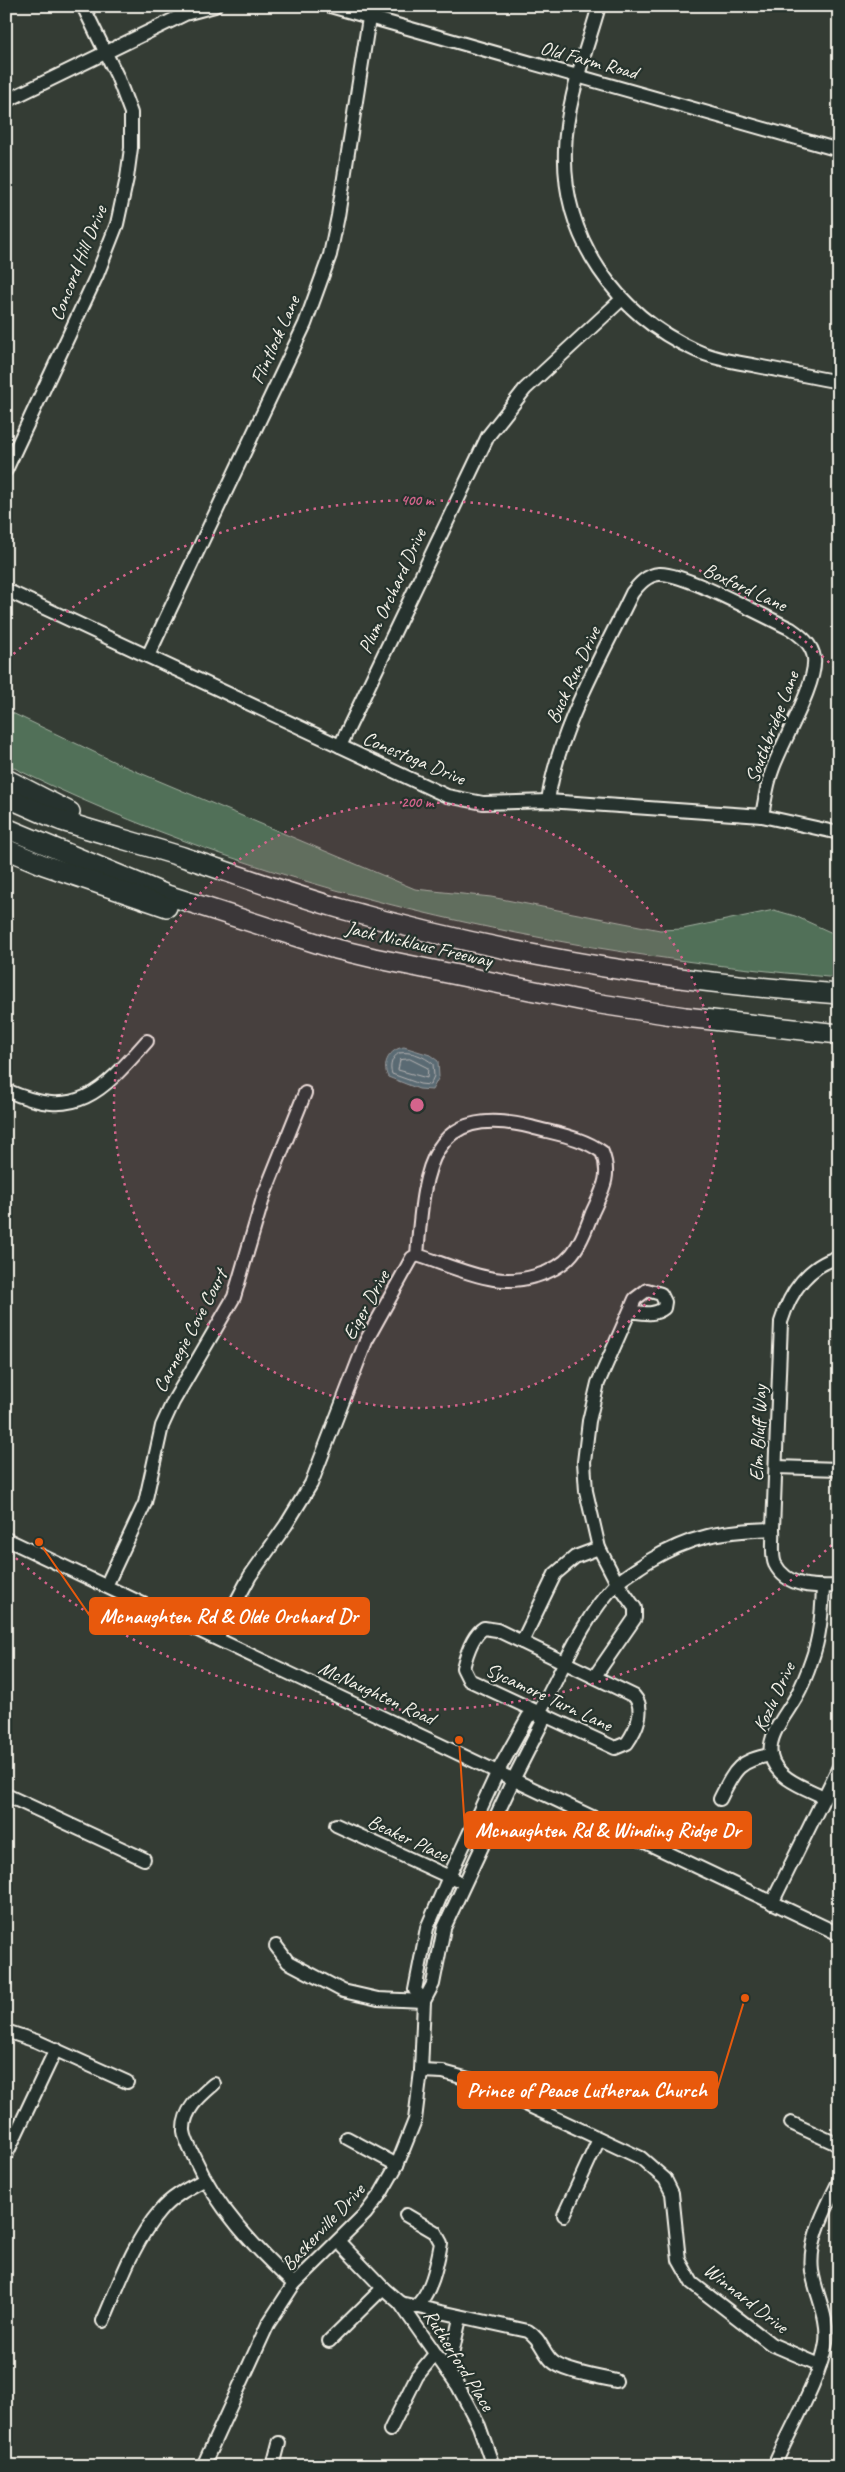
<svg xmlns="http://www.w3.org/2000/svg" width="845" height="2472" font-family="Caveat,sans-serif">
	<rect width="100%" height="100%" fill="#343c34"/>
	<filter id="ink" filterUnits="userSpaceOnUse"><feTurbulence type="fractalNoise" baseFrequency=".02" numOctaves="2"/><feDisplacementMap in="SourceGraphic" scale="10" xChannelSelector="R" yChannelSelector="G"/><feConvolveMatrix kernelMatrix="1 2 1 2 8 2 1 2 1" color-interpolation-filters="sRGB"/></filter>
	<g filter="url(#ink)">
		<path fill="#517058" stroke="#a2b0a0" d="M6,710L119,764L415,889L491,897L660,930L683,929L774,910L795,916L839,936V978C553,953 265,893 6,764Z"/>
		<path fill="#496c6f" stroke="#8da19f" d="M404,1047L430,1055L438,1061L439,1077L432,1090L419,1089L388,1077C381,1063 390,1049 404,1047Z"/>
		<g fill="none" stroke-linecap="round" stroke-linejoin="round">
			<g stroke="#b0bcb8" stroke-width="1">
				<path d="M399,1053C411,1051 424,1056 433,1064L434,1076L430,1085L420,1084L392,1074C389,1066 392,1057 399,1053Z"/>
				<path d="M410,1059L428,1068L427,1078L398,1070L400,1060Z"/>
			</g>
			<defs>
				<g id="minor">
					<path d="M330,6L839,150"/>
					<path d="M599,6C586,52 566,102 565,150C562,238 616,314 695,350C714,359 736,362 757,366C784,371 812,377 839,382"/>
					<path d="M6,101L185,14L215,6"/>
					<path d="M6,470L97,275L117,224L127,178L131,148V113L117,76L83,6"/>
					<path d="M6,590L447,796L483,803L548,801L762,816L839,833"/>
					<path d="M148,656L305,324L330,255L338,216L369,18"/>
					<path d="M340,746L488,436L525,389L621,300"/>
					<path d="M548,801C558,730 601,658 632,593C639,584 647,575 659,574C683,572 765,617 791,629C801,636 812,644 814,658C817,684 783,740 773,768C767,783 765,800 762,816"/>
					<path d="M6,1090C76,1122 102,1092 147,1041"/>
					<path d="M839,1257C808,1266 790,1292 781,1322L773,1529C774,1539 771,1555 775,1564C787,1588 816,1587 839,1586"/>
					<path d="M776,1467L839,1469"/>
					<path d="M6,1539L839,1934"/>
					<path d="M106,1586L145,1503L162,1426L173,1402L234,1297L264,1195L305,1093"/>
					<path d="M823,1587C822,1613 820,1638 811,1662C807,1674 802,1686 796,1697C786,1715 767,1735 771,1756C776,1779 806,1788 824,1797"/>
					<path d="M484,1628L497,1630L634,1696C646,1709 636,1730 627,1743L615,1748L469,1680L463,1668C466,1656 472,1635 484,1628Z"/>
					<path d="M217,1638L250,1576L286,1525L311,1484L366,1341L412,1258L417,1255C424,1175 426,1101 531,1127C556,1134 582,1137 602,1152C612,1176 602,1191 592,1213C587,1227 581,1243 572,1254C555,1275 519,1283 494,1279C468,1275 442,1263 417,1255"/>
					<path d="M522,1642L555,1574L575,1557L599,1548"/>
					<path d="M595,1676L635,1618V1608L617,1583L599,1548L586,1491L584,1462L589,1421L598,1383L635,1299L647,1290L661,1294L665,1302L664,1308C654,1316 643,1313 630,1311"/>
					<path d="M6,1795L144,1859"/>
					<path d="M720,1799C734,1771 738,1760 771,1755"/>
					<path d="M336,1825L456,1880"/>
					<path d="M772,1903L839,1767"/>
					<path d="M276,1946L288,1962L343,1991L378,1999L424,2001"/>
					<path d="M424,2001L415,1990L427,1928L449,1877L498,1771L528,1717L540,1711"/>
					<path d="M6,2031L36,2041L127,2082"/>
					<path d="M421,2071L443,2072L476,2081L641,2158L665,2179L672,2193L679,2260L692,2283L771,2344L820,2365"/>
					<path d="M214,2084C200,2096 183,2110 184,2131C185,2140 191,2151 195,2159C217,2208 255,2248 294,2284"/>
					<path d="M791,2123L839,2145"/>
					<path d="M347,2138L397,2165"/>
					<path d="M6,2155L56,2049"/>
					<path d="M406,2215L435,2232L441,2243C437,2264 432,2293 415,2307"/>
					<path d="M564,2215L599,2139"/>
					<path d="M338,2241L383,2288L400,2303L528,2331C541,2339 542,2351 552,2361C563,2372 601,2377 616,2381"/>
					<path d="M400,2303L458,2386L479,2426L493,2466"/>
					<path d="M103,2321C119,2285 133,2242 160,2211C171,2197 189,2188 204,2180"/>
					<path d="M329,2341L383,2288"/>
					<path d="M448,2372L460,2318"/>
					<path d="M390,2430L417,2376L435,2354"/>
					<path d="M203,2466L268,2324L294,2284L366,2213L381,2193L397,2165L415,2120L421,2071L424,2001L433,1984L444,1928L514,1778L542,1723L540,1711C563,1669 582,1619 616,1584C625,1576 637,1569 647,1562C692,1535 721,1531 773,1529"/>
					<path d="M273,2466L279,2443"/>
					<path d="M774,2466C789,2431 821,2378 826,2342C829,2317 816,2296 812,2271C808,2239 826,2209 839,2181"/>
				</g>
				<g id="highway">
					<path d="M6,779L70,812"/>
					<path d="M6,797C25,805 43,814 62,821C103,834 145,845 186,858C238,875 289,894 342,909C503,955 672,982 839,994"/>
					<path d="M6,828L167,895L332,948L374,958L594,1003L685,1017L839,1034"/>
					<path d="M6,849L44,865L167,907"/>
				</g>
			</defs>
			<use href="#minor" stroke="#f4f1e8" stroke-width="16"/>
			<use href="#highway" stroke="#f4f1e8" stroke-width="22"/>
			<use href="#minor" stroke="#26332d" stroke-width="12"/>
			<use href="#highway" stroke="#26332d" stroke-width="19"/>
		</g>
	</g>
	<circle cx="417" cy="1105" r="303" fill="#d4648c" fill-opacity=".12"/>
	<g fill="none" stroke="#d4648c" stroke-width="2.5" stroke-dasharray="2.5 5">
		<circle cx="417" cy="1105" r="303"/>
		<path d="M837 1540A605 605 0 0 1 8 1551M8 659A605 605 0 0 1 837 670"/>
	</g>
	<g text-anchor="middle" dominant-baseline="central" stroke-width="4.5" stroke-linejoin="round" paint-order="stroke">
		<g font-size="20" fill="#f4f1e8" stroke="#26332d">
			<text transform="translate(589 60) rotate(15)">Old Farm Road</text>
			<text transform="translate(78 263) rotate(-68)">Concord Hill Drive</text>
			<text transform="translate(275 340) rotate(-66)">Flintlock Lane</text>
			<text transform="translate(745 587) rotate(25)">Boxford Lane</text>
			<text transform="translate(392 591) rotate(-65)">Plum Orchard Drive</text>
			<text transform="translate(573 675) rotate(-65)">Buck Run Drive</text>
			<text transform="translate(772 727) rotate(-69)">Southbridge Lane</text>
			<text transform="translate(414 758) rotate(23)">Conestoga Drive</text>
			<text transform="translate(419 944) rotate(13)">Jack Nicklaus Freeway</text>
			<text transform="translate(366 1305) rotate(-61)">Eiger Drive</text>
			<text transform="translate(190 1331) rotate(-62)">Carnegie Cove Court</text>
			<text transform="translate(758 1433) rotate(-88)">Elm Bluff Way</text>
			<text transform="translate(377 1693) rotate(25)">McNaughten Road</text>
			<text transform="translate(549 1697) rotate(25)">Sycamore Turn Lane</text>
			<text transform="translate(774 1697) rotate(-65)">Kozlu Drive</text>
			<text transform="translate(408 1838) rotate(25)">Beaker Place</text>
			<text transform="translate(323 2227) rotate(-47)">Baskerville Drive</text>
			<text transform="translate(746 2298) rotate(38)">Winnard Drive</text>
			<text transform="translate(459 2360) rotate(58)">Rutherford Place</text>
		</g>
	</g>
	<circle cx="417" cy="1105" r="8" fill="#d4648c" stroke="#26332d" stroke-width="2.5"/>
	<g font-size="15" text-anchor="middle" font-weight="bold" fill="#d4648c" stroke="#26332d" stroke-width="4.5" stroke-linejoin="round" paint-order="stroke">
		<text x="417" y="505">400 m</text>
		<text x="417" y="807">200 m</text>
	</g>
	<path fill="none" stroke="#e8590c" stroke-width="2" d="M39 1542L90 1616M459 1740L465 1830M745 1998L717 2090"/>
	<g fill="#e8590c" stroke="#26332d" stroke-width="2">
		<circle cx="39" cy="1542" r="5"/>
		<circle cx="459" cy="1740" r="5"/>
		<circle cx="745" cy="1998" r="5"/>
	</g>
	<g fill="#e8590c" stroke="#e8590c" stroke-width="2">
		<rect x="90" y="1598" width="279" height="36" rx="5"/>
		<rect x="465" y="1812" width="286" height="36" rx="5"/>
		<rect x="458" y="2072" width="259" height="36" rx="5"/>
	</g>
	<g font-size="21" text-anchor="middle" font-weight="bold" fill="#fff">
		<text x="229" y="1623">Mcnaughten Rd &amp; Olde Orchard Dr</text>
		<text x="608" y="1837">Mcnaughten Rd &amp; Winding Ridge Dr</text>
		<text x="587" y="2097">Prince of Peace Lutheran Church</text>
	</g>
	<rect width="845" height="2472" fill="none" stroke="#26332d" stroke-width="25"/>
	<rect x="12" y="12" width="820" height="2447" fill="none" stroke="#f4f1e8" stroke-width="2" filter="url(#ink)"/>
</svg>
